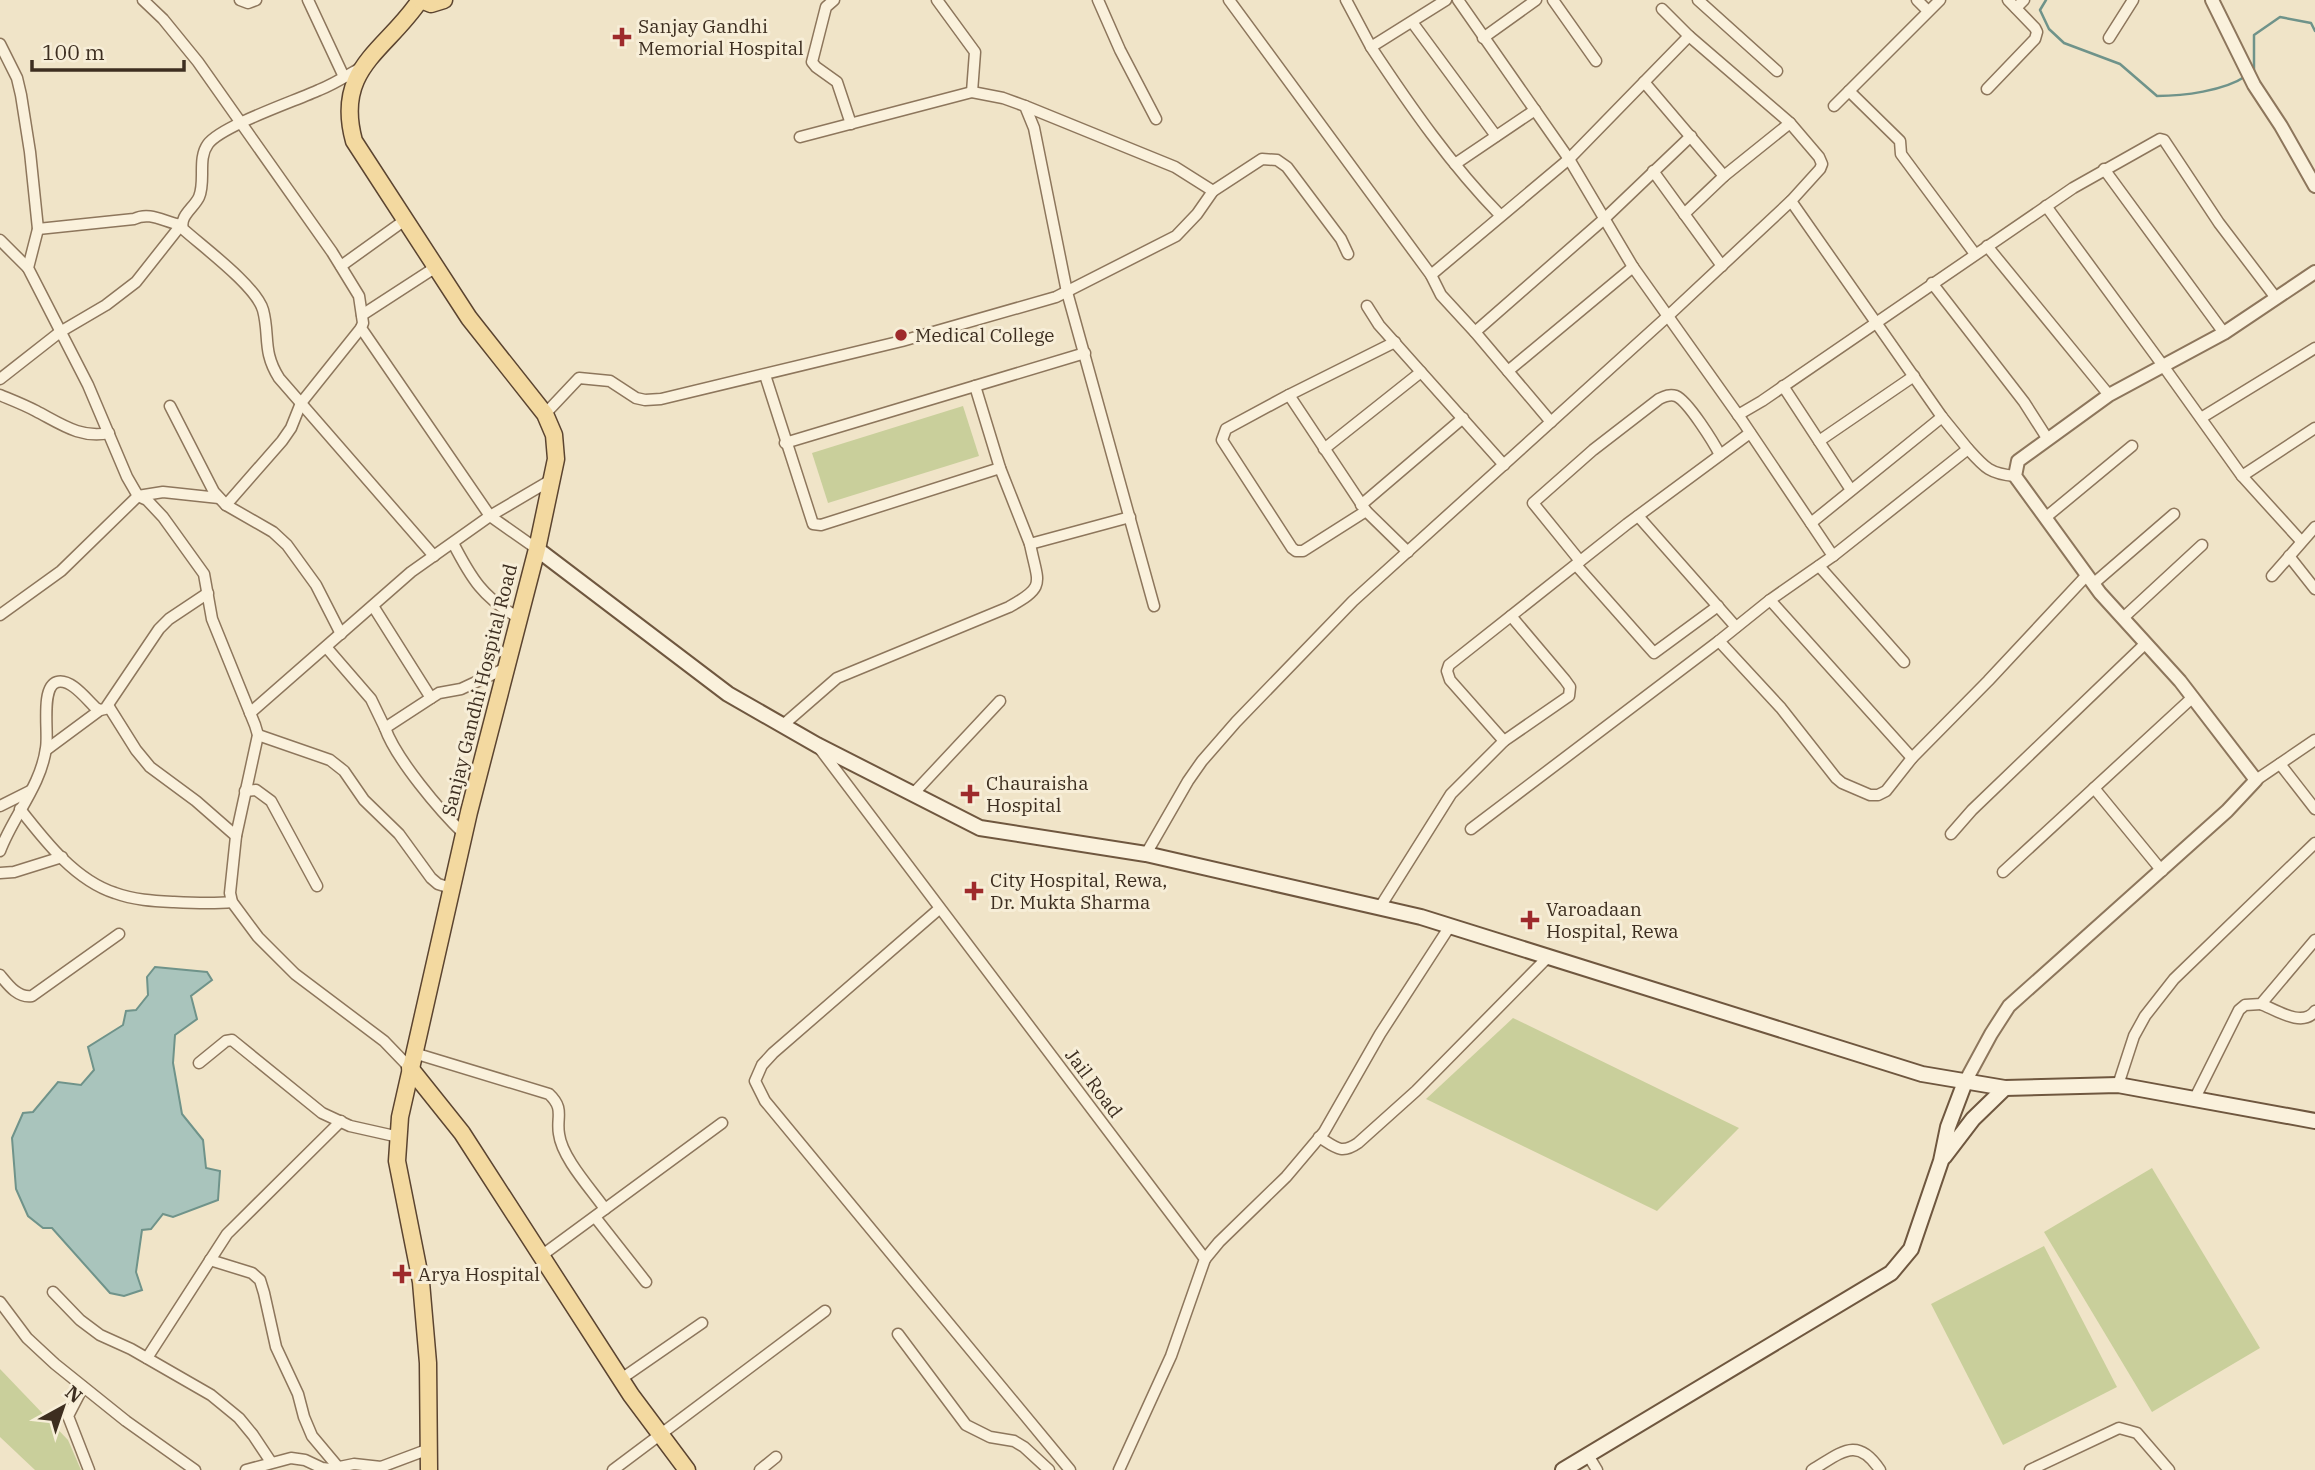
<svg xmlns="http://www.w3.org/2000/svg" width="2315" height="1470" font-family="'IBM Plex Serif',serif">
	<rect width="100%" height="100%" fill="#f0e4c8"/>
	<g fill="#c9cf9b">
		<path d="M963,406L979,456L828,503L812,453Z"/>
		<path d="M1513,1018L1739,1128L1657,1211L1426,1099Z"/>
		<path d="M2152,1168L2260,1348L2152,1412L2044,1232Z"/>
		<path d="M2044,1246L2117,1387L2003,1445L1931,1304Z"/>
		<path d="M0,1369L68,1440L81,1470H35L0,1437Z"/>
	</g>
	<path fill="#a9c4bc" stroke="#6f938a" stroke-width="2" d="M155,967L207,972L212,980L191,996L197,1019L175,1035L173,1063L182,1114L203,1140L206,1168L220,1171L218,1200L173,1217L163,1214L151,1229L142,1230L136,1272L142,1290L124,1296L110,1293L52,1228H43L28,1216L16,1189L12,1138L23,1113L33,1112L58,1082L81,1085L94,1070L88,1047L123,1025L126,1011L136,1010L148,995L147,977Z"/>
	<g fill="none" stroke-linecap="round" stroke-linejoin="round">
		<g stroke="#6f938a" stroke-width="2.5">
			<path d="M2046,0L2040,10L2049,29L2064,43L2120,64L2157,96C2183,96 2224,91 2246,76"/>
			<path d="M2251,73L2254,71V35L2280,17L2311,23L2315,31"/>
		</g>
		<defs>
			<g id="minor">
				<path d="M143,0L163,19L198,62L332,252L359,296L363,323L361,328L490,516L537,549"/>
				<path d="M240,0L248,3L256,0"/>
				<path d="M308,0L344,77"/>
				<path d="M834,0L826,7L812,62L816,67L837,82L851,124"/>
				<path d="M937,0L975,52L972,92"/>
				<path d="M1098,0L1120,50L1156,119"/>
				<path d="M1229,0L1431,275L1441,295L1475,332L1551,422"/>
				<path d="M1346,0L1371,47L1446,0"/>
				<path d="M1458,0L1569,159L1633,267L1741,419L1833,556L1770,600L1719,641L1471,829"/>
				<path d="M1553,0L1596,61"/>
				<path d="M1698,0L1777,71"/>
				<path d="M1917,0L1928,11"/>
				<path d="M2016,8L2024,0"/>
				<path d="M1412,22L1496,136"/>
				<path d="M1483,38L1536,0"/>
				<path d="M2109,38L2133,0"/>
				<path d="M0,44L17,78L21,95L30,152L38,229L28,268L88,385L127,477L138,496L147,500L163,517L204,574L212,619L255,725L258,735L236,836L230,893L232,902L258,937L295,974L384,1041L410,1068"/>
				<path d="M1371,47C1410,106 1451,165 1500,215"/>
				<path d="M362,67C348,75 334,84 319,90C295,101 221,126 208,144C197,159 206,181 199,197C194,208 179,216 183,229C203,247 256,286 263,310C270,336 262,351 279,378L434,556"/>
				<path d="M1644,82L1724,176"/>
				<path d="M1987,89L2035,39L2037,32L2035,28L2008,0"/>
				<path d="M1849,91L1900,141L1901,154L1975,254"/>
				<path d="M1025,106L1175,167L1213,191"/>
				<path d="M1834,106L1940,0"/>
				<path d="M800,137L972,92L1003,98L1025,106L1034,128L1067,292L1154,606"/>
				<path d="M1455,164L1535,110"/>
				<path d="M2104,169L2224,333"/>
				<path d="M1653,171L1722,266"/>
				<path d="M1791,201L1942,417L1968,449L1833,556"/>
				<path d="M2046,206L2164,367L2242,476L2301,541"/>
				<path d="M1684,214L1724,176L1790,123"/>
				<path d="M0,240L28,268"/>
				<path d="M1987,246L2109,395"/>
				<path d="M341,266L405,220"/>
				<path d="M1431,275L1569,159L1689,36"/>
				<path d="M1932,283L2024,402L2047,438"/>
				<path d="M1367,306L1379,325L1504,465"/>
				<path d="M362,315L436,267"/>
				<path d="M1475,332L1603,220L1691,136"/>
				<path d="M1395,342L1289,395L1366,511L1408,552"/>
				<path d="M1508,371L1633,267"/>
				<path d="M765,375L813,524L821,525L1000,468"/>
				<path d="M0,379L60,332L106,305L136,282L181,225C164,222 150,211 134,219L38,229"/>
				<path d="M975,386L1000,468L1030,544L1130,517"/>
				<path d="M1783,386L1851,490"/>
				<path d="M0,395C12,400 25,405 36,411C61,424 81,439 109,433"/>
				<path d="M1289,395L1226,429L1222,440L1292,548L1296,551H1303L1366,511"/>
				<path d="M170,406L214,492L226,505L273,532L287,545L316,585L341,634"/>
				<path d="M545,414L579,378L610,381L636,398L645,400L661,399L902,341L1056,297L1176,236L1197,214L1213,191L1262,159L1277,160L1287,167L1341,239L1348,254"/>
				<path d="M1738,415L1762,401L2073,188L2160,139L2164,140L2219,223L2276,298"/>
				<path d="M2201,418L2315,348"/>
				<path d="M1819,441L1914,376"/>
				<path d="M785,443L1085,353"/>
				<path d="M1324,449L1421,372"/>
				<path d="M1968,449C1985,468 1990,474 2015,476"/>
				<path d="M2242,476L2315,428"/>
				<path d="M226,505L282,441L291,428L301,403L361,328"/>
				<path d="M1361,505L1463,418"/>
				<path d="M1638,516L1736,627"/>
				<path d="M2045,518L2132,446"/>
				<path d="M1811,523L1942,417"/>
				<path d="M453,543C471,578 483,598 519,618"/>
				<path d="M2289,556L2315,589"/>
				<path d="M1580,561L1533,503L1593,450L1659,399C1665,396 1670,394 1676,396C1688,401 1714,443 1720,455"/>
				<path d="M1576,565L1654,653L1718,606"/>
				<path d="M1819,566L1904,662"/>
				<path d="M2272,576L2315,527"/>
				<path d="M2093,584L2174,514"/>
				<path d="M1770,600L1912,758"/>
				<path d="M373,606L431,698"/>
				<path d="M0,615L61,571L138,496L163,492L219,498"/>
				<path d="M2123,618L2202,545"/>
				<path d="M1719,641L1781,708L1836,778L1842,783L1870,795H1878L1886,791L1912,758L1988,681L2087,575"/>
				<path d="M326,647L371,699L385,728L431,698L439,693L461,689L506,668"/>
				<path d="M109,707L136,750L150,767L196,801L236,836"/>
				<path d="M250,713L411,572L490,516L551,480"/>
				<path d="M783,725L837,678L1009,607C1047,586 1038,584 1030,544"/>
				<path d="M385,728C396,759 440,811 464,834"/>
				<path d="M258,735L330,760L344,771L364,800L399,834L431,878L438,884L451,888"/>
				<path d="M1504,741L1450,680L1447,671L1449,665L1627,524L1750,433"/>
				<path d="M820,749L1205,1259L1171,1356L1119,1470"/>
				<path d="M46,750L100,710"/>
				<path d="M2280,764L2315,809"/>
				<path d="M2256,780L2315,740"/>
				<path d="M2094,788L2162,871"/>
				<path d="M245,791L256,790L271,801L317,886"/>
				<path d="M913,794L1000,701"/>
				<path d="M0,806L30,791"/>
				<path d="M20,809C45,841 75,880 115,893C134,900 154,901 173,902C193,903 212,904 232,902"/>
				<path d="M1951,834L1972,810L2146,643"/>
				<path d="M0,851C13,816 41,786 46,748C49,733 40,687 57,682C71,678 87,700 96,708L100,710L105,709L159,629L169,619L208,593"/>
				<path d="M1146,854L1188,781L1202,761L1236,722L1353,601L1668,316L1791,201L1820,169L1822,164L1819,157L1790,123L1689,36L1662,9"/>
				<path d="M2003,872L2193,697"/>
				<path d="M0,873L14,872L62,857"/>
				<path d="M1380,907L1451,794L1504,741L1569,696L1570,687L1565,680L1511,616"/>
				<path d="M939,909L773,1053L762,1065L755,1081L765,1101L1070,1470"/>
				<path d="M0,975C9,986 18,998 32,996L119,934"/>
				<path d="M2261,1004C2276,1010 2303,1028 2315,1011"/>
				<path d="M414,1053L549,1094C565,1109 556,1117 559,1134C562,1158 591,1189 605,1209"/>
				<path d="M199,1063L226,1041L232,1040L322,1113L350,1126L399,1137"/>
				<path d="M2118,1085L2134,1036L2145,1016L2174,979L2315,843"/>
				<path d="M2194,1100L2239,1010L2245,1005L2261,1004L2315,940"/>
				<path d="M1319,1137C1335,1147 1341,1155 1358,1143L1416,1091L1548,957"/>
				<path d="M595,1217L646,1282"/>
				<path d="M541,1256L722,1123"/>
				<path d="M1205,1259L1219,1242L1286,1177L1324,1132L1380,1034L1450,926"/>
				<path d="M210,1260L252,1273L260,1280L264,1293L276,1347L298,1394L304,1417L312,1436L338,1467"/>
				<path d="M53,1292L80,1320L100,1335L131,1349L211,1395L239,1418L253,1435L271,1462"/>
				<path d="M0,1302L27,1338L55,1364L126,1421L195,1470"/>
				<path d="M898,1334L966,1425L990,1437L1014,1441L1024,1447L1049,1470"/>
				<path d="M147,1358L227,1234L341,1121"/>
				<path d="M621,1379L702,1323"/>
				<path d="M83,1387L68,1416L89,1470"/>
				<path d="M1588,1455L1597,1470"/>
				<path d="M246,1470L291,1458L305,1460L322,1468L330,1469L354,1464L381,1467L429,1449"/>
				<path d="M613,1470L825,1311"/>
				<path d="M760,1470L776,1457"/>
				<path d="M1812,1470C1841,1453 1857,1435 1880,1470"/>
				<path d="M2030,1470L2119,1428L2137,1433L2169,1470"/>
			</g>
			<g id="tertiary">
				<path d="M2212,0L2254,85L2281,126L2315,186"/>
				<path d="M1965,1082L1991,1034L2009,1006L2227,811L2256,780L2180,681L2100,593L2015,476L2018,461L2109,395L2224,333L2315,272"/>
			</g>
			<g id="secondary">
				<path d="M537,549L728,694L817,745L980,828L1146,854L1421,917L1922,1074L2005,1088L2118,1085L2315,1121"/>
				<path d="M1944,1157L1973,1119L2005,1088"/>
				<path d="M1563,1470L1891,1273L1911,1249L1941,1161L1948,1127L1965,1082"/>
			</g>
			<g id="primary">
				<path d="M420,0C386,51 334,68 354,141L469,318L545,414L554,435L556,459L537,549L469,812L400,1117L397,1161L421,1282L428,1363L429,1470"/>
				<path d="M421,0L431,4L444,0"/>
				<path d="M410,1068L462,1133L631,1395L687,1470"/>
			</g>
		</defs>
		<use href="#minor" stroke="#8d765c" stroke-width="13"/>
		<use href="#tertiary" stroke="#8d765c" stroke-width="16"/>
		<use href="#secondary" stroke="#6f573f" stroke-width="18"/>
		<use href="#primary" stroke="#5b4430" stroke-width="19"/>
		<use href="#minor" stroke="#faf1dc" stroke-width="10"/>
		<use href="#tertiary" stroke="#faf1dc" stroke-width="12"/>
		<use href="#secondary" stroke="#faf1dc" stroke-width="14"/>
		<use href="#primary" stroke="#f3d9a0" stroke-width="16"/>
	</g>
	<g fill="#9e2a2b" stroke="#f7eed8" stroke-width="2.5">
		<path d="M618.5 26.5h7v7h7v7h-7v7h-7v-7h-7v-7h7z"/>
		<circle cx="901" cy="335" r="7"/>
		<path d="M966.5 783.5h7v7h7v7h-7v7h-7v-7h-7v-7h7z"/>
		<path d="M970.5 880.5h7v7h7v7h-7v7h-7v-7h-7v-7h7z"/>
		<path d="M1526.5 909.5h7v7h7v7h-7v7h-7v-7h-7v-7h7z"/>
		<path d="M398.5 1263.5h7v7h7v7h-7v7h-7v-7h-7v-7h7z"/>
	</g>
	<g text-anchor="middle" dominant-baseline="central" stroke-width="6" stroke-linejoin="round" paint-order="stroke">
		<g font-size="19" fill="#3d2e20" stroke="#f7eed8" text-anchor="start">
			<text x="638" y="26">Sanjay Gandhi<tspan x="638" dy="22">Memorial Hospital</tspan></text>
			<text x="915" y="335">Medical College</text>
			<text x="986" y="783">Chauraisha<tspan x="986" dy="22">Hospital</tspan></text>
			<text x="990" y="880">City Hospital, Rewa,<tspan x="990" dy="22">Dr. Mukta Sharma</tspan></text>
			<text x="1546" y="909">Varoadaan<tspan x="1546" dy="22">Hospital, Rewa</tspan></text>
			<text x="418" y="1274">Arya Hospital</text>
		</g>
		<g font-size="19" fill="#3d2e20" stroke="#f7eed8">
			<text transform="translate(479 690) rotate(-76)">Sanjay Gandhi Hospital Road</text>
			<text transform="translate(1094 1083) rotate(53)">Jail Road</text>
		</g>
	</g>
	<g transform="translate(63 1407) rotate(40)" stroke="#f7eed8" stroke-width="5" paint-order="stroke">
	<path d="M0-5L12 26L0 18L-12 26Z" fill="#3d2e20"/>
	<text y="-10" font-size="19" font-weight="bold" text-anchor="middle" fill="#3d2e20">N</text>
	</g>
	<path d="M32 60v10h152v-10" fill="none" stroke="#3d2e20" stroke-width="3.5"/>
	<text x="42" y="60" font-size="21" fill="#3d2e20" stroke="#f7eed8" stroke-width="5" paint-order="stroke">100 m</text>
</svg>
